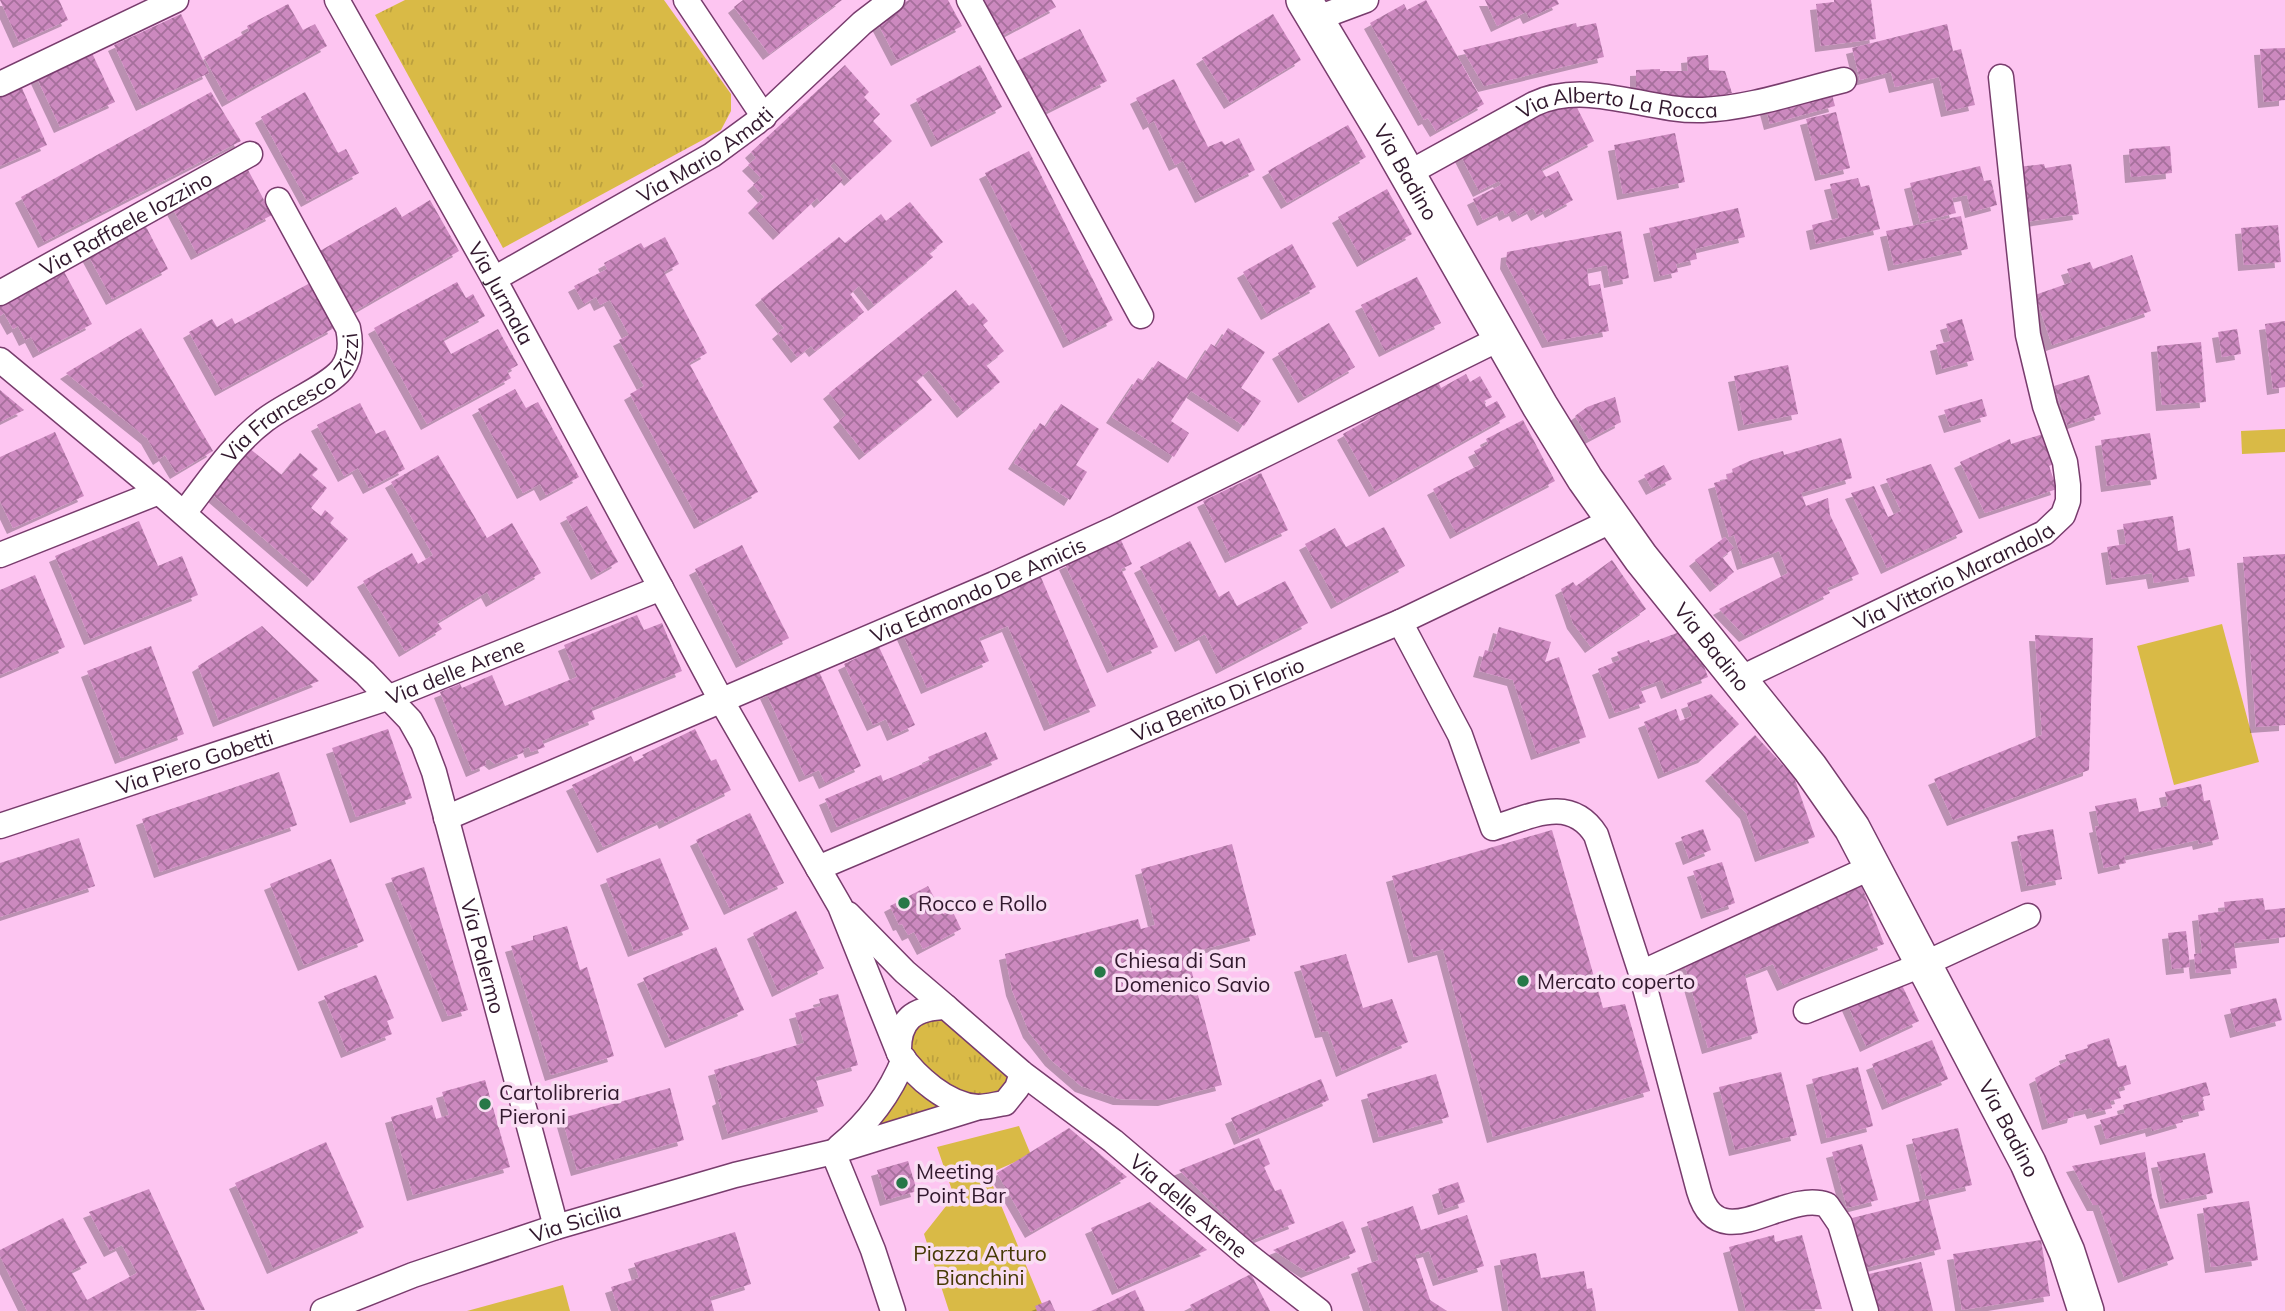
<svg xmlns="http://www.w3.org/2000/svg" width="2285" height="1311" font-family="Mulish,sans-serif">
	<defs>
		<pattern id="grass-tufts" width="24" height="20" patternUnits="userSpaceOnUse" patternTransform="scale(1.75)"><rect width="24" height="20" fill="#d9ba46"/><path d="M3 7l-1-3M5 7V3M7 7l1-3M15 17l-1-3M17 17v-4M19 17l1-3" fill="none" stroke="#bb9f3e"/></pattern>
		<pattern id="building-cross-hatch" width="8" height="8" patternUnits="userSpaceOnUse" patternTransform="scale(1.75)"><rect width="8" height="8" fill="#cc89bf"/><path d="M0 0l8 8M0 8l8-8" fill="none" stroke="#a66f9c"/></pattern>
		<filter id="shadow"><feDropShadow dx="-6" dy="6" stdDeviation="0" flood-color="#0004"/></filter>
	</defs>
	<rect width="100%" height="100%" fill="#fdc5f1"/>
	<g fill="url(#grass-tufts)">
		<path d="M405,0H664L731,94V111L721,130L503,248L375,15Z"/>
		<path d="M924,1016H943L1011,1075L1000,1095L979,1098L956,1092L918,1066L908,1050L910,1029Z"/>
		<path d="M905,1071L949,1107L872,1132Z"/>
	</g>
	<g fill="#d9ba46">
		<path d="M2285,429V452L2242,454L2241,431Z"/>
		<path d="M2222,624L2259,762L2174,785L2137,646Z"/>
		<path d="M1019,1126L1031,1155L988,1174L1045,1311H949L924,1234L954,1196L937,1147Z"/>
		<path d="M563,1285L570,1311H467Z"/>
	</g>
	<g fill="url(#building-cross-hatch)" filter="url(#shadow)">
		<path d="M0,0H59L68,20L19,42Z"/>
		<path d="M743,0H842L769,54L734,7Z"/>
		<path d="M909,0H948L962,26L897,60L875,18Z"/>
		<path d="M978,0H1052L1056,7L998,38Z"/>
		<path d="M1426,0L1484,104L1436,131L1428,118L1424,120L1370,23L1404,4L1407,10Z"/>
		<path d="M1485,0H1557L1559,4L1529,18L1526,12L1497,26Z"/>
		<path d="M1834,0H1871L1876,39L1821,46L1816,4L1834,2Z"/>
		<path d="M288,4L303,30L315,24L327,46L228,101L204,57L249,31L247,26Z"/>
		<path d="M181,14L209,73L142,105L114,45Z"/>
		<path d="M1273,14L1301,60L1230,103L1202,58Z"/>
		<path d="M1576,23L1577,27L1596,23L1604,57L1484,86L1463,50Z"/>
		<path d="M1947,24L1953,51L1961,49L1975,105L1947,111L1939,77L1895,87L1891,72L1860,80L1852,48Z"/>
		<path d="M1080,29L1107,81L1041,114L1015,62Z"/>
		<path d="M2285,48V100L2264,102L2260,49Z"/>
		<path d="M91,51L115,102L60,127L36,76Z"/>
		<path d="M1708,55L1709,70L1725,71L1732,93L1695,102L1636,90V70L1660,69V71H1688L1687,57Z"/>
		<path d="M845,65L869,92L864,97L880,114L873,121L892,141L850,180L834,162L830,166L843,180L820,202L817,198L779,234L754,207L764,197L753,185L761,178L748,165L756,158L751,152Z"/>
		<path d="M980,65L1002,107L937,141L916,99Z"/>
		<path d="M1174,79L1208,147L1222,141L1225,145L1239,138L1255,170L1201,197L1183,161L1175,165L1154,121L1149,124L1136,98Z"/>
		<path d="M21,86L47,145L0,166V95Z"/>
		<path d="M1830,87L1835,106L1770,124L1765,105Z"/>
		<path d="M211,92L241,141L44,242L21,197Z"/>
		<path d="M305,92L338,153L346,149L359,173L307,201L261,117Z"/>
		<path d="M1571,96L1594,141L1541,169L1546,177L1558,171L1573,200L1551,212L1549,208L1537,215L1533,208L1518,216L1515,210L1505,215L1503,210L1483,220L1473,199L1501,185L1499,181L1479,191L1461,156Z"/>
		<path d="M1836,112L1850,168L1821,175L1806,119Z"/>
		<path d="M1348,125L1366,157L1287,203L1268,171Z"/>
		<path d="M1675,133L1685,182L1623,194L1614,145Z"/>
		<path d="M2170,146L2172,173L2131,177L2129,149Z"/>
		<path d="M1029,151L1113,320L1069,342L985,173Z"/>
		<path d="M2044,164L2045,168L2071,164L2079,214L2026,222L2018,167Z"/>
		<path d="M1980,166L1984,181L1991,180L1997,205L1971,212L1967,195L1952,198L1956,213L1920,222L1910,183Z"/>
		<path d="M247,168L272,215L197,254L172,207Z"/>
		<path d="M1858,178L1861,187L1869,185L1880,229L1816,244L1812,225L1839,218L1830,184Z"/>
		<path d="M1387,189L1412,234L1363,261L1338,217Z"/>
		<path d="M430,200L459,251L348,315L313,255L396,207L402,217Z"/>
		<path d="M910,202L943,242L929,253L933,257L874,305L859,286L850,294L864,312L815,351L811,346L797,357L778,333L784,328L761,299L839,237L845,243L881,214L886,221Z"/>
		<path d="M1738,208L1745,237L1695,249L1697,259L1676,264L1678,272L1660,276L1649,228Z"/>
		<path d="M1961,216L1968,249L1894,265L1886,231Z"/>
		<path d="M143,221L168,269L112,299L86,251Z"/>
		<path d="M2278,225L2281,262L2244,265L2241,228Z"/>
		<path d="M1621,231L1629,278L1610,282L1607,265L1587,269L1589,286L1600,284L1609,331L1548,342L1506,263L1507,252Z"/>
		<path d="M665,237L679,264L664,272L707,353L689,363L758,492L700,523L630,394L644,386L619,340L629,335L610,300L600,305L596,297L584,304L574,286L607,269L604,263L641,243L644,248Z"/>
		<path d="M1292,244L1316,287L1267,314L1243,272Z"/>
		<path d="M2132,255L2151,311L2052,345L2035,295L2072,282L2067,269L2090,262L2093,269Z"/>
		<path d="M60,264L92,324L39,352L31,337L25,340L18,326L13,329L4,313L0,316V295Z"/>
		<path d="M1417,277L1441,323L1385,351L1361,305Z"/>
		<path d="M457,282L466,298L473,294L485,316L443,339L451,354L498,329L518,365L507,371L511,378L427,424L374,328Z"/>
		<path d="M310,283L334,328L221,390L189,332L212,319L217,327L232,318L235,324Z"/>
		<path d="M956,290L969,306L973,303L988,321L983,325L1004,351L986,365L1000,382L963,412L929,370L916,381L932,400L865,454L839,421L846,415L829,393Z"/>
		<path d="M1962,319L1974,360L1942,369L1936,345L1951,341L1946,324Z"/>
		<path d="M2285,321V387L2273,389L2265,324Z"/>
		<path d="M1329,323L1355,367L1304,397L1278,353Z"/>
		<path d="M141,328L213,451L176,473L165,455L159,459L147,438L66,373Z"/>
		<path d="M1228,328L1265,352L1241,388L1261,401L1244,426L1191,391L1171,421L1189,433L1174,457L1112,417L1138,378L1144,381L1158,361L1188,380L1211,344L1216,347Z"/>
		<path d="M2237,329L2241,354L2222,357L2218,332Z"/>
		<path d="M2201,342L2206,402L2162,405L2157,346Z"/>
		<path d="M1788,365L1798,414L1744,425L1734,376Z"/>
		<path d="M1466,374L1470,382L1480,376L1492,397L1484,401L1486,407L1497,401L1506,417L1375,491L1343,434L1437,380L1441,388Z"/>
		<path d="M2089,375L2101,414L2067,425L2054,386Z"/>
		<path d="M515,389L526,408L538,402L579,477L546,495L540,484L523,493L478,409Z"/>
		<path d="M0,390L24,410L0,422Z"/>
		<path d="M1615,397L1621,422L1589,439L1575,416L1587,407Z"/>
		<path d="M1982,399L1987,416L1950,427L1944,410Z"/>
		<path d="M360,403L376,434L385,430L405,469L369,488L358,468L344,476L317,425Z"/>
		<path d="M1061,404L1099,429L1076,465L1087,472L1070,500L1014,463L1040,423L1046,427Z"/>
		<path d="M1523,420L1555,481L1456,533L1433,489L1481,464L1474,451L1488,444L1486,439Z"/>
		<path d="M55,432L84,496L13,528L0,501V457Z"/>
		<path d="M2046,433L2056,463L2049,466L2057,489L1985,513L1960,462L2010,439L2011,444Z"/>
		<path d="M2150,433L2157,479L2107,486L2101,440Z"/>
		<path d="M1841,438L1852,478L1801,493L1806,506L1828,498L1830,515L1859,574L1827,588L1830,593L1745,636L1719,609L1788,573L1779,551L1743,564L1734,535L1729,537L1714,483L1728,479L1726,474L1733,473L1732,469L1752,460L1783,451L1784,455Z"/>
		<path d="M249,448L282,475L300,453L318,469L312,475L327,488L311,508L321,516L325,510L334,518L330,523L348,539L313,581L207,490Z"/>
		<path d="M438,455L487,538L512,523L541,573L492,601L487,592L437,622L442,629L405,651L363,581L412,553L418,564L433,555L391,482Z"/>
		<path d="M1931,464L1963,532L1887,568L1851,493L1874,486L1888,517L1901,511L1886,479Z"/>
		<path d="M1664,465L1672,479L1652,489L1644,475Z"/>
		<path d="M1261,473L1288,530L1231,557L1203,501Z"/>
		<path d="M587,506L618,562L597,574L566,517Z"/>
		<path d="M2173,516L2178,551L2190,548L2195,576L2154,583L2152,573L2112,579L2107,547L2126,544L2123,524Z"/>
		<path d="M139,521L158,566L182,556L198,595L90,639L55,556Z"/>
		<path d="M1384,527L1405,566L1337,603L1305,544L1335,528L1346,547Z"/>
		<path d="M1725,537L1734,548L1722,557L1734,572L1716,586L1695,560Z"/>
		<path d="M1120,538L1132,564L1121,569L1158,647L1113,667L1065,564Z"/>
		<path d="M1190,541L1219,597L1229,591L1237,606L1285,581L1308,623L1222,668L1205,634L1181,646L1140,567Z"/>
		<path d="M742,545L789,638L742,662L695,569Z"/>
		<path d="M2285,554V725L2256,727L2243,557Z"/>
		<path d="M1612,560L1646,609L1591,647L1573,623L1561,589L1573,582L1576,586Z"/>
		<path d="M35,575L65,647L0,675V590Z"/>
		<path d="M1040,575L1096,706L1050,725L1008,626L979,638L989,661L927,688L903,634Z"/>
		<path d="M637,615L644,630L662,623L682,671L591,708L595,719L542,741L545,747L531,752L529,747L523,749L524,752L495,764L489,759L485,761L486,765L472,771L440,692L460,684L462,688L492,675L505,706L577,677L564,645Z"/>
		<path d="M262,626L319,681L219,721L198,666Z"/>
		<path d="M1499,627L1551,642L1545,662L1559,657L1586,737L1537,754L1513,680L1479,671L1485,650L1492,652Z"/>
		<path d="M1685,630L1696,645L1708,677L1667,693L1662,680L1640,688L1646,702L1615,713L1598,669L1620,660L1617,652L1649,640L1650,643Z"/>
		<path d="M2035,635L2093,638L2089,770L1953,820L1934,779L2042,735Z"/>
		<path d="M151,646L184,734L121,758L87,671Z"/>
		<path d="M879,647L915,725L893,735L886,719L873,725L844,664Z"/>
		<path d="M818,669L861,766L825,783L819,770L805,776L766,693Z"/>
		<path d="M1711,694L1739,724L1704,757L1664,773L1644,722L1676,709L1680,721L1692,716L1687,703Z"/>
		<path d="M388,729L412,798L356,817L332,748Z"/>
		<path d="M695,729L711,761L716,759L731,790L665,823L663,819L603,847L572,785L631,756L634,762L644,757L642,755Z"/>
		<path d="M986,732L998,759L837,827L825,799L881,775L883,781L930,761L928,757Z"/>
		<path d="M1755,735L1794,777L1815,837L1761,856L1746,813L1711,775Z"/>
		<path d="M279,772L297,825L160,872L142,819Z"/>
		<path d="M2201,784L2204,801L2210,800L2219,839L2199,844L2198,840L2124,856L2126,863L2104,868L2095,827L2099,826L2095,806L2136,798L2139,812L2168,806L2165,792Z"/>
		<path d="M750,813L784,883L730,909L696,840Z"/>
		<path d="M1703,829L1711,850L1689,859L1681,837Z"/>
		<path d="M2053,829L2062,879L2027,886L2017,836Z"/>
		<path d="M1552,830L1603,1008L1625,1004L1650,1091L1493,1137L1443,949L1414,957L1392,876Z"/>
		<path d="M79,838L95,886L0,917V863Z"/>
		<path d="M1232,844L1256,935L1187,954L1222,1085L1164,1100L1119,1099L1081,1086L1051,1060L1029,1032L1012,990L1005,954L1138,919L1141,929L1155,925L1141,869Z"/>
		<path d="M660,858L689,929L634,951L606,879Z"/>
		<path d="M331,859L364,941L304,965L270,884Z"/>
		<path d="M1722,862L1735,903L1707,913L1693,871Z"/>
		<path d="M424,867L468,1010L448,1016L391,878Z"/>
		<path d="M1859,879L1884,944L1783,985L1773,964L1745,975L1758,1033L1708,1048L1683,959Z"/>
		<path d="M928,886L943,914L952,910L961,929L923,949L914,932L908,935L902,924L899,925L890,906Z"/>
		<path d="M2263,898L2265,910L2285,908V937L2234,943L2237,968L2196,973L2194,954L2202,953L2198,915L2225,911L2224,902Z"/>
		<path d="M796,911L824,968L778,991L753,933Z"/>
		<path d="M567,926L580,970L587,967L614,1056L551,1075L511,946L533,940V936Z"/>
		<path d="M2186,931L2190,967L2172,969L2168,933Z"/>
		<path d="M716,947L744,1010L671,1042L643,978Z"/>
		<path d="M1346,954L1363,1008L1392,999L1408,1042L1342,1071L1328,1031L1321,1032L1300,966Z"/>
		<path d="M376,975L394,1018L387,1021L392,1034L347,1052L324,996Z"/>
		<path d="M1900,981L1919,1021L1866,1046L1848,1005Z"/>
		<path d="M838,994L858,1065L815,1077L824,1106L728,1134L718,1100L722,1098L714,1070L804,1043L795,1013L821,1006L819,999Z"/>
		<path d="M2276,998L2282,1020L2236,1032L2230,1009Z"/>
		<path d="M2109,1038L2118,1067L2126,1065L2131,1084L2118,1088L2121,1098L2110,1101L2112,1108L2093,1113L2091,1108L2074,1112L2073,1117L2048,1124L2035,1078L2067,1061L2065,1055L2088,1048L2087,1045Z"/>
		<path d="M1932,1040L1948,1079L1888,1104L1872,1064Z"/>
		<path d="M1858,1067L1873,1126L1827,1138L1812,1079Z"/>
		<path d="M1781,1072L1797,1135L1735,1150L1719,1087Z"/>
		<path d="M1436,1074L1449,1117L1379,1137L1367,1094Z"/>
		<path d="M1321,1079L1329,1100L1240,1139L1231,1118Z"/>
		<path d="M485,1080L510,1167L413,1195L391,1117L432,1105L436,1119L449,1115L442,1092Z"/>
		<path d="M2206,1082L2210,1095L2202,1097L2205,1110L2181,1116L2183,1122L2152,1131L2151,1127L2106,1139L2100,1120L2125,1113L2123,1105Z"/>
		<path d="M670,1088L684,1140L577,1170L562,1118Z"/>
		<path d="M1069,1128L1127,1177L1031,1232L997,1173Z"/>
		<path d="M1958,1128L1972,1185L1926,1196L1912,1139Z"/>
		<path d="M1259,1138L1270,1164L1264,1167L1275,1191L1281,1189L1295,1223L1250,1241L1179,1170Z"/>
		<path d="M326,1142L364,1227L273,1268L235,1183Z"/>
		<path d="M1862,1144L1878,1200L1847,1208L1832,1152Z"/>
		<path d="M2145,1152L2152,1197L2174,1259L2124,1277L2099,1205H2093L2072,1166Z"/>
		<path d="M2205,1153L2213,1193L2166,1203L2157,1162Z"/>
		<path d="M908,1161L917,1191L886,1200L877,1170Z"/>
		<path d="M1458,1182L1465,1202L1444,1209L1438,1189Z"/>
		<path d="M149,1189L205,1310L27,1311L0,1256V1250L63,1218L87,1263L71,1271L87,1300L137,1273L122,1245L110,1251L89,1212Z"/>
		<path d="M1928,1199L1941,1249L1865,1268L1852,1218Z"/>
		<path d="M2249,1201L2258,1260L2211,1267L2203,1208Z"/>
		<path d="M1150,1202L1207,1250L1118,1289L1091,1228Z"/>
		<path d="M1413,1206L1421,1230L1467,1215L1484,1266L1439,1280L1429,1251L1415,1255L1430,1300L1447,1311H1371L1357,1268L1379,1260L1367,1222Z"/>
		<path d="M1343,1221L1356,1252L1307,1272L1273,1250Z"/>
		<path d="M735,1232L751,1284L710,1297L714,1311H619L611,1287L639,1278L634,1263Z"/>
		<path d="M1774,1235L1775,1242L1802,1235L1822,1309L1746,1311L1729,1247Z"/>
		<path d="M2041,1240L2050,1296L1962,1310L1953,1254Z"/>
		<path d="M1536,1253L1541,1278L1584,1271L1587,1289L1592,1288L1596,1311H1509L1500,1260Z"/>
		<path d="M1921,1262L1933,1311H1878L1869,1274Z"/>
		<path d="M1251,1274L1270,1311H1193L1190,1305Z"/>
		<path d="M1135,1290L1145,1311H1091Z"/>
		<path d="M1050,1300L1055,1311H1037L1035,1306Z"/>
	</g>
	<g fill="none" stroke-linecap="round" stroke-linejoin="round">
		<defs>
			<g id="street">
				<path id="s1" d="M337,0L494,279L661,588"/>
				<path d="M686,0L764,117"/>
				<path d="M969,0L1141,316"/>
				<path d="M1315,19L1366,0"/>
				<path d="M0,84L176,0"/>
				<path id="s2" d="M1407,174L1534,104C1587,79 1647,112 1703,110C1750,108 1798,91 1844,80"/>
				<path id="s3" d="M494,279L712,155L757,122L862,23L892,0"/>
				<path id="s4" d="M0,293L250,154"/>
				<path id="s5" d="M0,360L159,492L365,673L410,720L423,743L434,772L556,1227"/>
				<path id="s6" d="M184,513C209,481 232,445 265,420C285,404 328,387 342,369C351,357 351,342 348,328L278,200"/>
				<path d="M0,555L159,492"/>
				<path d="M1400,622L1460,735L1493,828C1530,817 1570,794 1596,835L1641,973L1699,1191C1719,1260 1783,1189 1827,1205L1840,1224L1866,1311"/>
				<path id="s7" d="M1739,679L2044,533L2063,515L2068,501V485L2065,462L2045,406L2028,335L2001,77"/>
				<path id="s8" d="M446,818L994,584L1114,529L1501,338"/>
				<path id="s9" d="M0,826L390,697L661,588L721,700L840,906L899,1053"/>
				<path id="s10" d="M818,868L1400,622L1613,520"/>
				<path d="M848,914L905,972L946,1007"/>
				<path d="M1641,973L1874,866"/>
				<path d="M1806,1011L1924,964L2028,916"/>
				<path id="s11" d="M1022,1073L1017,1088L1005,1103C997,1104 987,1107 978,1107C947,1105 916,1077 899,1053C898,1019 914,1008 946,1007L1022,1073L1113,1141L1246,1254L1319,1311"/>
				<path d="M839,1147C868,1123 890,1094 904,1059"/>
				<path d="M833,1152L873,1250L893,1311"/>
				<path id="s12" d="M323,1311L413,1275L556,1227L735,1175L833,1152L979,1107"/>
			</g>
			<g id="secondary">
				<path id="s13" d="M1304,0L1385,135L1540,406L1585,479L1641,558L1810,768L1852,828L2028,1163L2067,1252L2086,1311"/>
			</g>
		</defs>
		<use href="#street" stroke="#783c6d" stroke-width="27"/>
		<use href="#secondary" stroke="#783c6d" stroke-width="38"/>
		<use href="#street" stroke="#fff" stroke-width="24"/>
		<use href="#secondary" stroke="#fff" stroke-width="35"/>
	</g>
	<g fill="#277848" stroke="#f9ddf3" stroke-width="2.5">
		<circle cx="904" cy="903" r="7"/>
		<circle cx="1100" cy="972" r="7"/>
		<circle cx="1523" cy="981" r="7"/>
		<circle cx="485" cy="1104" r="7"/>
		<circle cx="902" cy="1183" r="7"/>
	</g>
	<g text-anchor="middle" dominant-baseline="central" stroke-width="7" stroke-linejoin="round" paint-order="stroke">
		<g font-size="21" fill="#31182d" stroke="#f9ddf3">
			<text stroke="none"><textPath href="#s2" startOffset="229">Via Alberto La Rocca</textPath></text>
			<text stroke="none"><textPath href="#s3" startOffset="245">Via Mario Amati</textPath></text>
			<text stroke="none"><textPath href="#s13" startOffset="200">Via Badino</textPath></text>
			<text stroke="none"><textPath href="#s4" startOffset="144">Via Raffaele Iozzino</textPath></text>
			<text stroke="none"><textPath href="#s1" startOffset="336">Via Jurmala</textPath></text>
			<text stroke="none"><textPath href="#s6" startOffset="161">Via Francesco Zizzi</textPath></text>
			<text stroke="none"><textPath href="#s7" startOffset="238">Via Vittorio Marandola</textPath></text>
			<text stroke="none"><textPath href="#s8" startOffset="579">Via Edmondo De Amicis</textPath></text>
			<text stroke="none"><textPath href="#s13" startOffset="766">Via Badino</textPath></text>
			<text stroke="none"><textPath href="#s9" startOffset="481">Via delle Arene</textPath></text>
			<text stroke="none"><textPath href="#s10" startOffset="434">Via Benito Di Florio</textPath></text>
			<text stroke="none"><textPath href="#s9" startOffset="205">Via Piero Gobetti</textPath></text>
			<text stroke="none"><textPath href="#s5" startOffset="794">Via Palermo</textPath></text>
			<text stroke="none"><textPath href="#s13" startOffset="1334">Via Badino</textPath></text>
			<text stroke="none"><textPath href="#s11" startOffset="551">Via delle Arene</textPath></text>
			<text stroke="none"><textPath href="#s12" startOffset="268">Via Sicilia</textPath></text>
		</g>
		<g font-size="21" fill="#31182d" stroke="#f9ddf3" text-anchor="start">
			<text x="918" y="903">Rocco e Rollo</text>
			<text x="1114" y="960">Chiesa di San<tspan x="1114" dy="24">Domenico Savio</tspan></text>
			<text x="1537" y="981">Mercato coperto</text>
			<text x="499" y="1092">Cartolibreria<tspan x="499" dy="24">Pieroni</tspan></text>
			<text x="916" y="1171">Meeting<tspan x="916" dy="24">Point Bar</tspan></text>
		</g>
		<g font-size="21" fill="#463905" stroke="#f9ddf3">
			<text x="980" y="1253">Piazza Arturo<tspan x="980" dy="24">Bianchini</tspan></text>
		</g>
	</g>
</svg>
